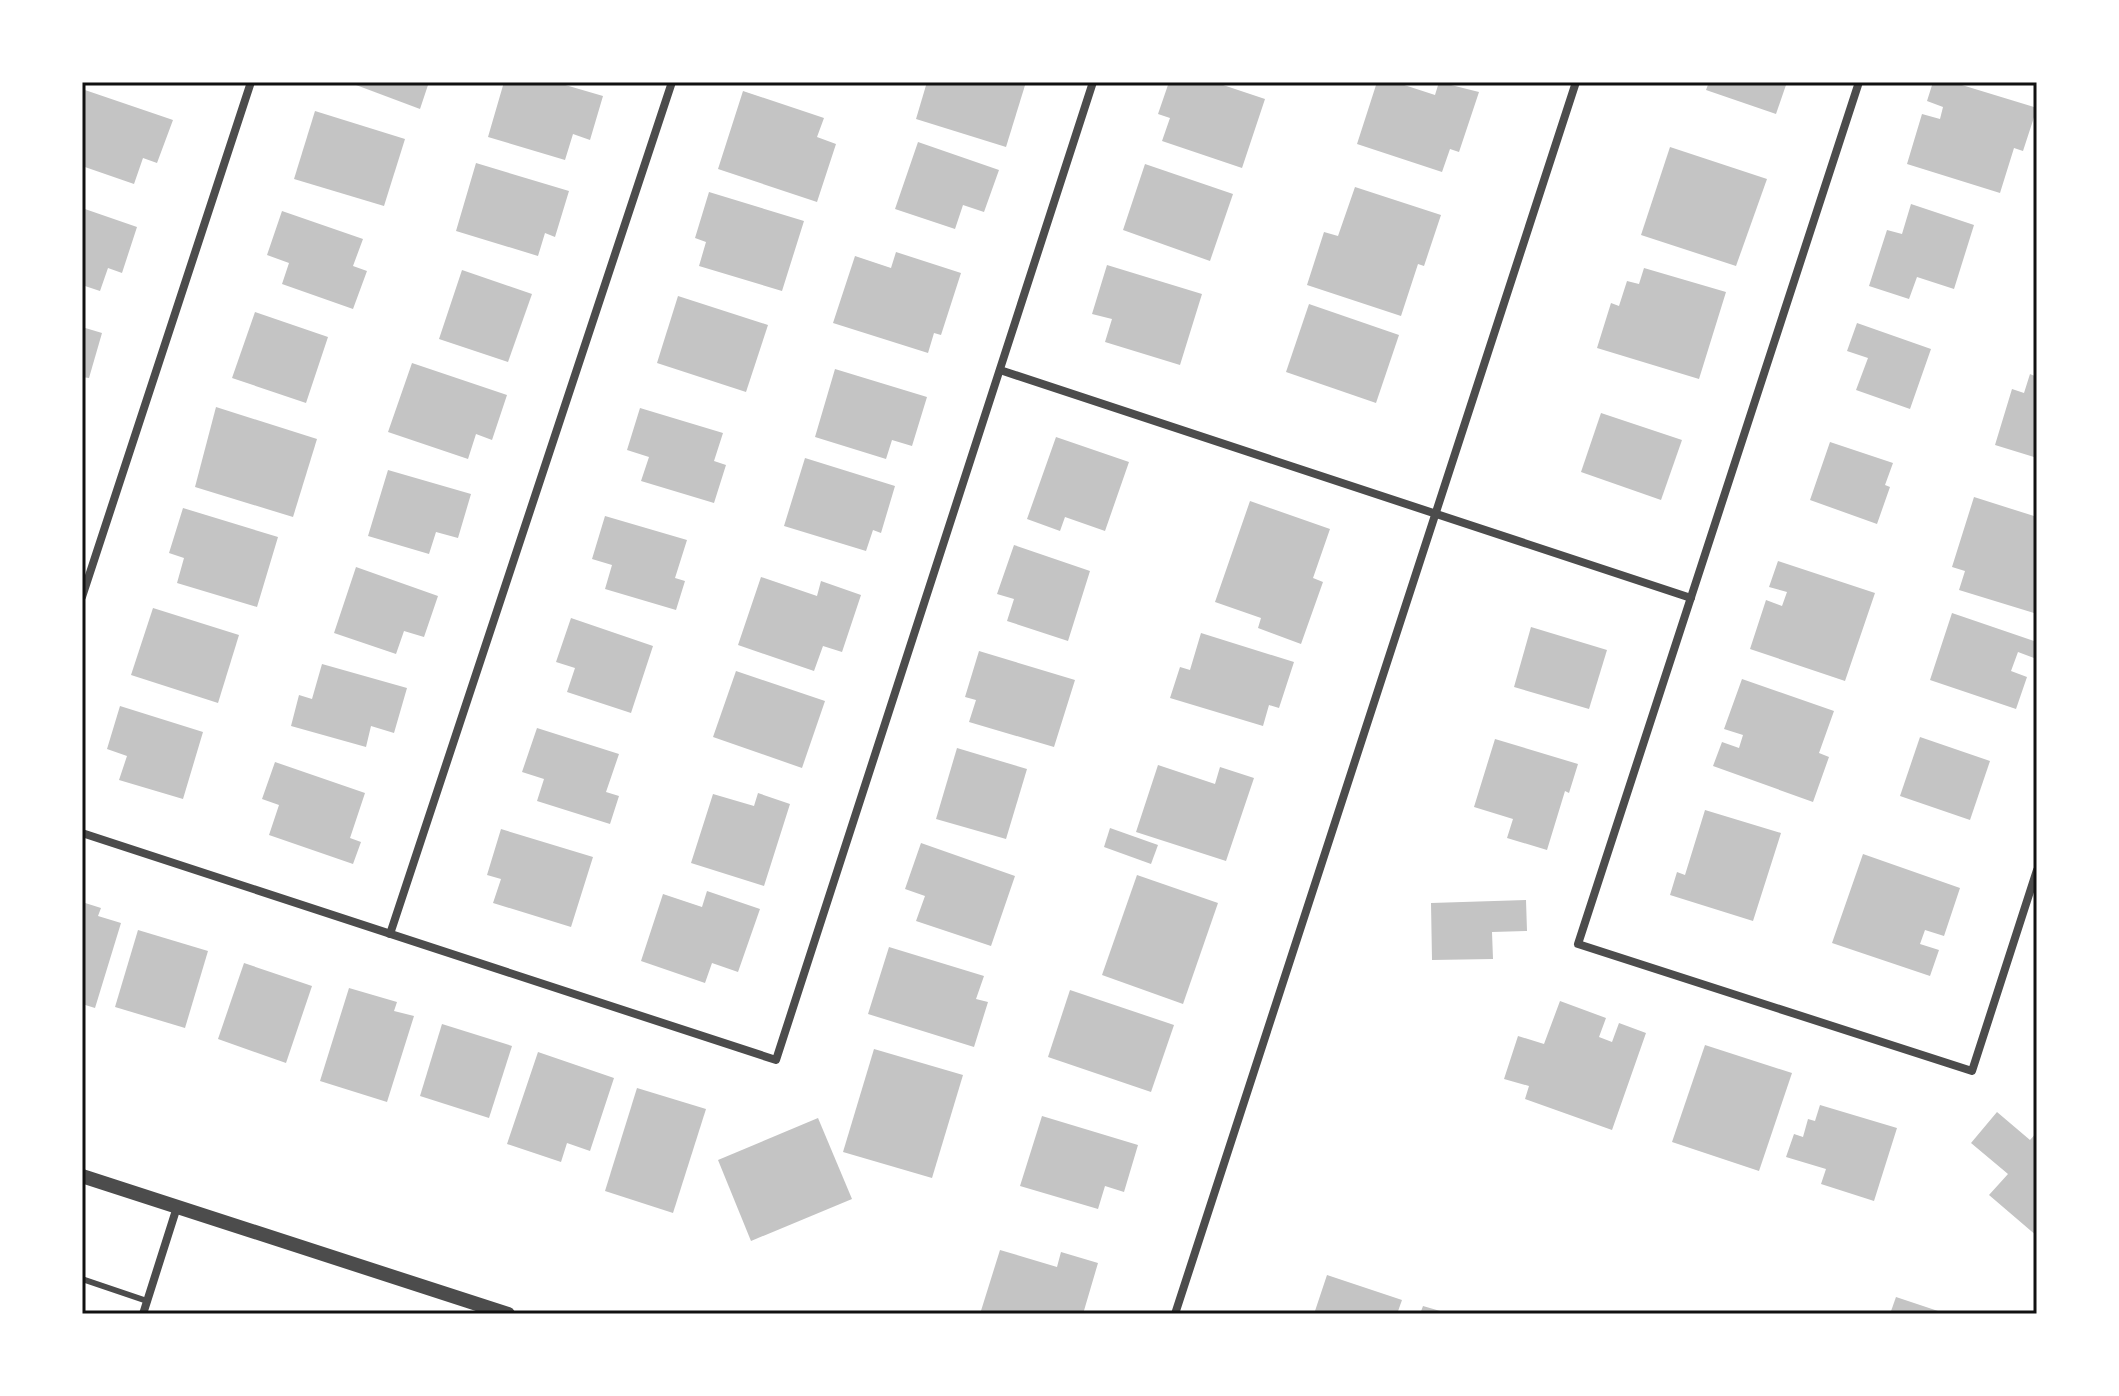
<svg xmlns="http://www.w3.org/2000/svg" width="2119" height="1396" font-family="Raleway,sans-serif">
	<rect width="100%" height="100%" fill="#fff"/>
	<g fill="#c4c4c4">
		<path d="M348,82H429L420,109Z"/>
		<path d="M504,82H555L603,96L590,140L573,134L565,160L488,137Z"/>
		<path d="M927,82H1026L1006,147L916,119Z"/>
		<path d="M1169,82H1214L1265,99L1242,168L1162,141L1170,118L1158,114Z"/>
		<path d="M1377,82H1395L1435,95L1439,82L1479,92L1459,152L1450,149L1442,172L1357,144Z"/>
		<path d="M1709,82H1787L1776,114L1706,90Z"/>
		<path d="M1933,82H1952L2037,108L2023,151L2014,148L2000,193L1907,164L1922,114L1940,119L1943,107L1927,101Z"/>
		<path d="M82,89L173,120L157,163L143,158L134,184L82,166Z"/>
		<path d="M743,91L824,118L817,137L836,144L817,202L718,169Z"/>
		<path d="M315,111L405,139L384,206L294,179Z"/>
		<path d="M918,142L999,170L984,212L963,205L955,229L895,209Z"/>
		<path d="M1670,147L1767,179L1736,266L1641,235Z"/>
		<path d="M476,163L569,191L555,237L545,233L538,256L456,231Z"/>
		<path d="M1145,164L1233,194L1210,261L1123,230Z"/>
		<path d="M1355,187L1441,215L1424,266L1418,264L1401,316L1307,285L1324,232L1338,236Z"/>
		<path d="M709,192L804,221L782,291L699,266L706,242L695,238Z"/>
		<path d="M1911,204L1974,225L1954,289L1917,277L1909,299L1869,286L1887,230L1902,234Z"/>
		<path d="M82,208L137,227L122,273L108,268L100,291L82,285Z"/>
		<path d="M282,211L363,239L353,266L367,271L353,309L282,284L289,263L267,255Z"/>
		<path d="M896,252L961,273L941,335L934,333L928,353L833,323L855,256L891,268Z"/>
		<path d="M1107,265L1202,294L1180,365L1105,342L1112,319L1092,314Z"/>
		<path d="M1644,268L1726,292L1699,379L1597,348L1611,303L1619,306L1627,281L1639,284Z"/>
		<path d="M462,270L532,294L508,362L439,339Z"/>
		<path d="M678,296L768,325L746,392L657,363Z"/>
		<path d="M1309,304L1399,335L1376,403L1286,372Z"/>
		<path d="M255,312L328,337L306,403L232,378Z"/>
		<path d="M1857,323L1931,349L1910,409L1856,390L1868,358L1847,351Z"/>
		<path d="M82,327L102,333L89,378L82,377Z"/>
		<path d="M412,363L507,395L492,440L476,434L468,459L388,432Z"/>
		<path d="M835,369L927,397L912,446L892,440L886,459L815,437Z"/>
		<path d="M2030,374L2037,377V458L1995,445L2012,389L2024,393Z"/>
		<path d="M216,407L317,439L293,517L195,487Z"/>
		<path d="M640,408L723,433L714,461L726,465L714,503L641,481L649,457L627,450Z"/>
		<path d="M1601,413L1682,440L1661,500L1581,472Z"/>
		<path d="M1056,437L1129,462L1105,531L1065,517L1060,531L1027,519Z"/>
		<path d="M1830,442L1893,463L1885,485L1890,487L1877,524L1810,500Z"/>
		<path d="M805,458L895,486L881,533L873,530L866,551L784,526Z"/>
		<path d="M388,470L471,494L458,538L436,532L429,554L368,536Z"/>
		<path d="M1974,497L2037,517V614L1959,590L1965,571L1952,567Z"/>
		<path d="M1250,501L1330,529L1313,578L1323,582L1301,644L1258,628L1261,618L1215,602Z"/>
		<path d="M183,508L278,537L257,607L177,583L184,558L169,553Z"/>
		<path d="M605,516L687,540L675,578L685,581L676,610L605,589L612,565L592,559Z"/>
		<path d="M1014,545L1090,571L1068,641L1007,621L1014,599L997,594Z"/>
		<path d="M1778,561L1875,593L1845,681L1750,649L1766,600L1782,606L1787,592L1769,587Z"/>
		<path d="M356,567L438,596L424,637L404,631L396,654L334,633Z"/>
		<path d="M761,577L817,596L821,581L861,595L842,652L823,646L814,671L738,645Z"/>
		<path d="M153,608L239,635L218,703L131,675Z"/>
		<path d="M1952,613L2037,642L2034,658L2018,652L2011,671L2027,677L2016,709L1930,680Z"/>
		<path d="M571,618L653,646L631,713L567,692L575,668L556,662Z"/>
		<path d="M1531,627L1607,650L1589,709L1514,687Z"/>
		<path d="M1201,633L1294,662L1279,708L1269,705L1263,726L1170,698L1180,667L1190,670Z"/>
		<path d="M979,651L1075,680L1054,747L969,722L976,700L965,697Z"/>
		<path d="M322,664L407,688L394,733L371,726L366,747L291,726L299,695L312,699Z"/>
		<path d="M736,671L825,701L802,768L713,737Z"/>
		<path d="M1742,679L1834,711L1819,753L1829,757L1813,802L1713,766L1722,742L1739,748L1743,735L1724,729Z"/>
		<path d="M120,706L203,732L183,799L119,780L127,756L107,749Z"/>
		<path d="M537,728L619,754L606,792L619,796L610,824L537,801L544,779L522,772Z"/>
		<path d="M1920,737L1990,761L1970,820L1900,796Z"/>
		<path d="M1495,739L1578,764L1569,793L1565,791L1547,850L1507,838L1513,819L1474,807Z"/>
		<path d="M957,748L1027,769L1006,839L936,819Z"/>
		<path d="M275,762L365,793L350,838L361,842L353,864L269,835L279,805L262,799Z"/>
		<path d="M1158,765L1215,784L1220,767L1254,778L1226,861L1136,832Z"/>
		<path d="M758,793L790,804L764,886L691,863L713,794L754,806Z"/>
		<path d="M1705,810L1781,833L1753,921L1670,895L1677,872L1685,875Z"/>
		<path d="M1110,828L1158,845L1151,864L1104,847Z"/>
		<path d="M501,829L593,857L571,927L493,903L501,879L487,875Z"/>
		<path d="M921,843L1015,876L991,946L916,921L925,896L905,889Z"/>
		<path d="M1863,854L1960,888L1944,936L1925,930L1920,944L1939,950L1930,976L1832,943Z"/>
		<path d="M1137,875L1218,903L1183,1004L1102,975Z"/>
		<path d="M707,891L760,909L738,972L712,963L705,983L641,961L663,894L702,907Z"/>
		<path d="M1526,900L1527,931L1492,932L1493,959L1432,960L1431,903Z"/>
		<path d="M82,902L101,908L98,916L121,923L95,1008L82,1004Z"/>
		<path d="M138,930L208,951L185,1028L115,1007Z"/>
		<path d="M889,947L984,976L976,999L988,1002L974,1047L868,1014Z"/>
		<path d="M244,963L312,986L286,1063L218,1039Z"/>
		<path d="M349,988L397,1002L394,1011L414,1016L387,1102L320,1081Z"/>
		<path d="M1070,990L1174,1025L1151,1092L1048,1057Z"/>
		<path d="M1560,1001L1606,1018L1599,1037L1612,1042L1619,1023L1646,1033L1612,1130L1525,1099L1529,1086L1504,1079L1518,1036L1544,1044Z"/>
		<path d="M442,1024L512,1046L489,1118L420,1096Z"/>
		<path d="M1705,1045L1792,1073L1759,1171L1672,1142Z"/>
		<path d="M874,1049L963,1075L932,1178L843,1152Z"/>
		<path d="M538,1052L614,1078L590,1151L567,1143L561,1162L507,1144Z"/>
		<path d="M637,1088L706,1109L673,1213L605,1191Z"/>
		<path d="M1820,1105L1897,1128L1874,1201L1821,1184L1826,1169L1786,1157L1794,1134L1803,1137L1808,1119L1815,1121Z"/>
		<path d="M1997,1112L2030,1140L2037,1132V1236L1989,1195L2008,1174L1971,1143Z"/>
		<path d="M1042,1116L1138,1145L1124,1192L1105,1186L1098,1209L1020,1186Z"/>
		<path d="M818,1118L852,1199L751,1241L718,1160Z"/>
		<path d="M1000,1250L1057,1267L1061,1252L1098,1263L1083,1314H980Z"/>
		<path d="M1327,1275L1402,1300L1397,1314H1314Z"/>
		<path d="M1896,1297L1944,1313V1314H1890Z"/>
		<path d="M1423,1306L1447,1313L1446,1314H1420Z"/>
	</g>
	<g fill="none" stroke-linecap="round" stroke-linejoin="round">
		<path stroke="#4c4c4c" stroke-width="6" d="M82,1279L147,1301"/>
		<g stroke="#4c4c4c" stroke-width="8">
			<path d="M1859,82L1578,944L1972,1071L2037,870"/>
			<path d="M1000,370L1691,598"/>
			<path d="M82,597L251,82"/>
			<path d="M82,833L776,1060L1093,82"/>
			<path d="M390,934L672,82"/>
			<path d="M143,1314L177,1207"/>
			<path d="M1175,1314L1576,82"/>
		</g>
		<path stroke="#4c4c4c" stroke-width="14" d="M82,1176L508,1314"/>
	</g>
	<rect width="2119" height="1396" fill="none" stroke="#ffffff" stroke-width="168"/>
	<rect x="84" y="84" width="1951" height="1228" fill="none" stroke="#111" stroke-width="3"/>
</svg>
